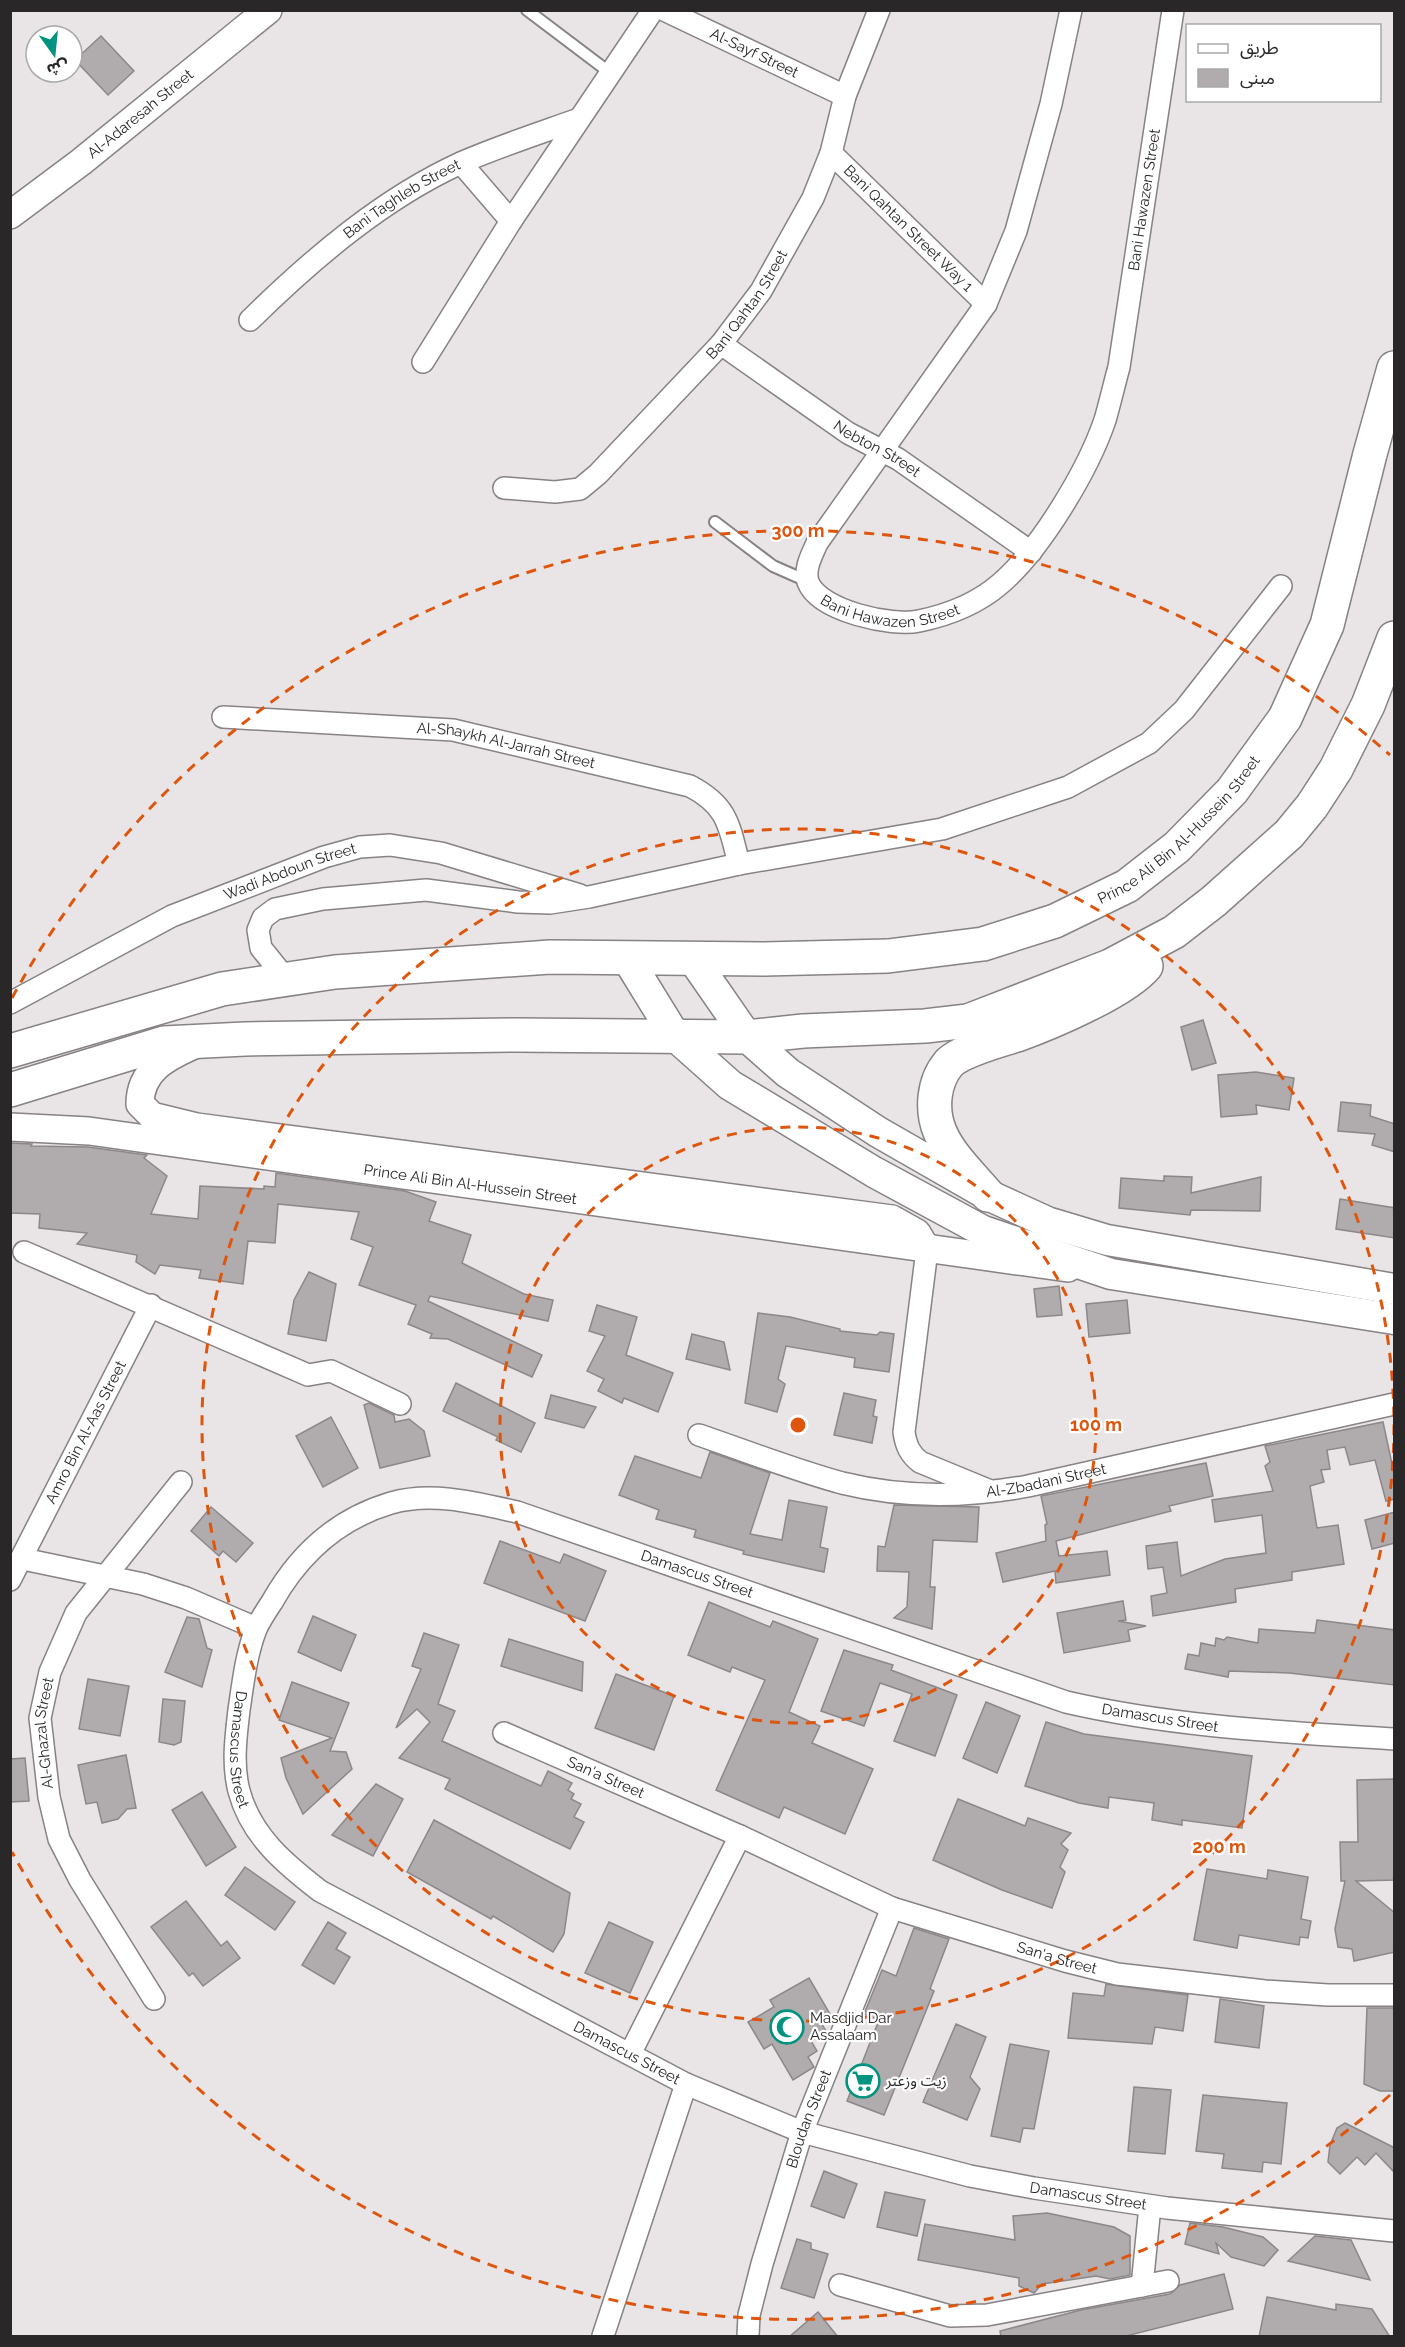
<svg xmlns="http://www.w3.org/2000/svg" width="1405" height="2347" font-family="Raleway,'Noto Sans Arabic',sans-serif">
	<rect width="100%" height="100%" fill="#e9e4e5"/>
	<g fill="#b0abac" stroke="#8c8788" stroke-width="1.5">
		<path d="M101,36L134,71L108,95L75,60Z"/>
		<path d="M1203,1020L1216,1063L1192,1070L1181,1027Z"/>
		<path d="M1256,1072L1294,1078L1289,1110L1256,1105L1257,1114L1221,1117L1218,1075Z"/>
		<path d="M1341,1102L1371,1105L1370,1116L1395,1124V1152L1372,1145L1375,1134L1338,1131Z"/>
		<path d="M10,1143L32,1144L31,1146L88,1147L147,1155L144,1158L167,1176L151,1214L198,1219L200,1186L264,1189V1186L275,1187L276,1173L405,1191L436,1202L429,1221L471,1235L462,1263L524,1294L553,1300L548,1321L430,1296L428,1301L542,1355L532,1377L448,1339L430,1338L432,1334L408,1324L416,1305L359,1285L373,1247L351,1239L359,1212L278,1204L275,1243L248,1241L243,1284L199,1278L201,1270L160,1265L155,1274L136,1262L137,1255L77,1244L87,1233L39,1228L40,1214L10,1213Z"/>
		<path d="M1164,1176L1192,1177L1191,1193L1261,1177L1260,1211L1191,1210L1190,1215L1119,1208L1121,1178L1164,1181Z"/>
		<path d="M1340,1199L1395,1208V1238L1336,1229Z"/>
		<path d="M309,1272L336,1284L326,1341L288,1334L294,1300Z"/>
		<path d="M1059,1286L1062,1315L1037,1317L1034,1289Z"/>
		<path d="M1127,1300L1130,1333L1089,1337L1086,1304Z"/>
		<path d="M597,1305L637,1317L626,1355L673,1373L658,1412L624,1398L622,1403L598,1391L604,1379L587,1371L605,1336L589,1331Z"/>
		<path d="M758,1313L790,1317L840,1329V1331L877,1335L880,1332L894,1334L889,1372L854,1367L855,1358L786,1346L778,1379L785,1384L777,1412L745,1403Z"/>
		<path d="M692,1334L724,1342L730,1370L686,1359Z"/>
		<path d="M456,1383L535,1423L521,1452L496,1440L498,1437L443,1411Z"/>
		<path d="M844,1393L876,1400L873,1416L877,1417L872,1443L834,1435Z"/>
		<path d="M551,1395L596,1407L584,1428L545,1418Z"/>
		<path d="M369,1403L394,1415L395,1422L409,1419L424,1431L430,1456L380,1468L364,1405Z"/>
		<path d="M331,1417L358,1468L323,1487L296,1436Z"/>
		<path d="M1383,1422L1395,1478V1499L1386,1501L1375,1460L1350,1465L1345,1447L1327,1450L1330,1469L1321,1470L1324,1482L1310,1486L1317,1528L1338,1525L1344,1564L1292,1572V1580L1235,1589L1236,1602L1153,1616L1151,1596L1167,1593L1163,1567L1148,1569L1146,1546L1177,1542L1181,1576L1225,1559L1266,1553L1262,1515L1215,1522L1212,1500L1273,1491L1265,1466L1270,1462L1265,1446Z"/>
		<path d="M710,1452L770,1473L750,1534L782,1540L789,1500L827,1507L820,1547L828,1549L824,1572L743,1554L744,1551L694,1537L696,1530L656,1519L659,1510L619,1495L635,1456L701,1478Z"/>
		<path d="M1206,1463L1213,1496L1169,1506L1171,1511L1056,1541L1059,1556L1107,1551L1110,1575L1056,1583L1055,1571L1003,1582L996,1553L1046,1541L1045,1525L1047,1524L1041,1496Z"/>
		<path d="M894,1505L979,1507L977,1542L933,1540L930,1587H935L932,1629L894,1618L907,1607L909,1572L877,1571L878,1546L885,1547Z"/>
		<path d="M211,1507L253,1543L236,1562L223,1551L219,1556L191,1531Z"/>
		<path d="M1395,1512V1543L1372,1549L1365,1520Z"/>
		<path d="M500,1541L560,1563L564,1554L606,1571L585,1621L484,1583Z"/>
		<path d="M1123,1601L1126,1620L1118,1621L1146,1626L1128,1630L1130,1641L1064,1653L1057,1613Z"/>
		<path d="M709,1602L770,1627L773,1621L818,1639L789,1712L820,1726L812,1743L873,1769L845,1834L784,1807L779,1818L716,1790L765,1680L732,1667L730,1672L688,1655Z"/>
		<path d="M313,1616L356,1635L341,1671L298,1652Z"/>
		<path d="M187,1617L199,1619L207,1648L212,1650L202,1687L165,1672Z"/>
		<path d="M1317,1620L1395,1630V1685L1289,1673L1229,1671L1228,1677L1185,1669L1188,1654L1199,1656L1201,1643L1215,1646L1216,1638L1224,1640L1227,1637L1258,1643L1259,1629L1315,1633Z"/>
		<path d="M424,1633L459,1645L438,1704L455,1711L442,1741L541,1786L548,1771L572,1783L568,1790L574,1794L571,1799L581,1804L574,1817L584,1822L570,1849L445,1789L450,1779L399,1758L430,1722L417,1709L396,1728L421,1669L412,1666Z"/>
		<path d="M509,1639L583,1662L582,1691L501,1666Z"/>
		<path d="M844,1650L893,1665L891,1670L957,1695L935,1756L894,1741L912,1694L880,1683L864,1726L821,1711Z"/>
		<path d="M616,1674L674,1696L654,1750L595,1728Z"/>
		<path d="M88,1679L129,1686L120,1736L79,1729Z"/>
		<path d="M292,1682L349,1703L330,1751L346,1752L352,1769L303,1814L286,1778L281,1758L332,1738L279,1720Z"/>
		<path d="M163,1699L185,1701L181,1742L174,1745L159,1742Z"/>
		<path d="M986,1702L1020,1716L997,1773L963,1758Z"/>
		<path d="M1046,1722L1084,1734L1252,1756L1242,1828L1182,1820V1825L1152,1820L1154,1803L1109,1797L1108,1808L1079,1803L1025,1786Z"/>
		<path d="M126,1755L136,1808L127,1809L118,1819L102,1823L97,1802L86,1804L78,1765Z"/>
		<path d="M25,1758L29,1801L10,1802V1759Z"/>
		<path d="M1395,1779V1880L1356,1881L1395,1913V1952L1354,1961L1352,1949L1338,1947L1335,1929L1345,1881H1341L1340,1842H1358L1357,1780Z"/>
		<path d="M376,1784L403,1799L373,1856L332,1835Z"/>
		<path d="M202,1792L236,1847L206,1866L172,1810Z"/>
		<path d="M958,1799L1025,1826L1028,1818L1071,1833L1061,1844L1068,1850L1060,1867L1065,1872L1052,1908L1002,1890L933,1860Z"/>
		<path d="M434,1820L570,1893L564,1934L553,1952L493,1916L491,1919L407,1872Z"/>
		<path d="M245,1867L295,1902L275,1930L225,1895Z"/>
		<path d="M1207,1869L1267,1879L1268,1870L1308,1877L1301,1919L1311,1921L1308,1938L1300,1937L1299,1945L1239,1935L1237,1948L1194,1940Z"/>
		<path d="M186,1901L221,1946L227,1941L240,1958L203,1986L193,1973L189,1976L151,1927Z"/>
		<path d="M328,1922L346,1933L336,1949L350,1957L334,1984L302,1965Z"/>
		<path d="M609,1922L653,1942L630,1993L585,1973Z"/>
		<path d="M914,1928L949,1939L930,1989L934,1991L884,2115L847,2101L879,2020L864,2014L882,1970L896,1976Z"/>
		<path d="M809,1978L830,2014L820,2021L826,2031L811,2041L817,2051L808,2057L814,2067L793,2080L772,2044L764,2049L748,2022L774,2007L770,2000Z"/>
		<path d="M1106,1984L1188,1995L1183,2031L1155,2027L1152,2044L1068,2038L1073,1993L1104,1996Z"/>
		<path d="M1220,1999L1264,2006L1259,2048L1215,2042Z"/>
		<path d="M1367,2008H1395V2091H1380L1364,2084Z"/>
		<path d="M956,2024L986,2037L970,2077L980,2089L967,2120L923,2102Z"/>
		<path d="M1010,2044L1049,2051L1034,2129L1023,2128L1020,2142L991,2136Z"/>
		<path d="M1134,2087L1171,2090L1165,2154L1128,2151Z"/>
		<path d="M1203,2095L1287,2103L1281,2164L1263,2162L1262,2172L1222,2168L1224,2154L1196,2151Z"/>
		<path d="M1345,2123L1395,2148V2173L1376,2153L1365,2165L1357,2157L1340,2174L1328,2162L1330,2145L1337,2128Z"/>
		<path d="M824,2171L857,2184L844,2218L811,2206Z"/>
		<path d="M885,2192L925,2200L917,2236L877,2227Z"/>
		<path d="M1047,2213L1114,2227L1130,2236V2275L1110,2279L1096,2276L1042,2284L1034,2293L1019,2286V2278L918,2260L925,2224L1015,2240L1013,2216Z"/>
		<path d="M1190,2223L1223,2227L1263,2237L1278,2250L1264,2266L1231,2257L1216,2243L1219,2254L1185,2244Z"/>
		<path d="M1315,2236L1351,2240L1370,2280L1288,2261Z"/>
		<path d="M797,2239L811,2243V2249L828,2254L814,2298L781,2288Z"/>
		<path d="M1224,2274L1233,2309L1122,2337H1001L1000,2331L1081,2310L1170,2294L1180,2285Z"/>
		<path d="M1267,2297L1336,2310V2304L1372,2309L1390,2337H1259Z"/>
		<path d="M818,2312L838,2337H789Z"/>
	</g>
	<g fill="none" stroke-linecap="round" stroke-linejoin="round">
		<defs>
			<g id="service">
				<path d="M527,10L609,72"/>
				<path d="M715,522L773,566L807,581"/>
			</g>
			<g id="minor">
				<path id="s1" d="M664,10L845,96"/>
				<path id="s2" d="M1071,10L1051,104L1016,231L986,304L817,543C812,555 804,568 808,582C819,611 892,627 919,621C948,615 978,603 1000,584C1041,549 1088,470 1105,420C1110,403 1114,385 1119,367L1173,10"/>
				<path id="s3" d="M831,153L986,304"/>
				<path d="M461,163L511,221"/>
				<path id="s4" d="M250,320C311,260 383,198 463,162C500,146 540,133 579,119"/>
				<path id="s5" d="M721,344L848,433L898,459L1031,552"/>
				<path d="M423,362L511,221L653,10"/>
				<path id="s6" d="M504,488L555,492L580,489L598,474L721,344L761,291L813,198L831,153L845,96L879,10"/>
				<path id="s7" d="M223,717L453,730L690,786C728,806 729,825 739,864"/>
				<path d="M286,979L261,948L258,930L263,918L275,909L323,899L426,890L518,902L550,903L589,897L739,864L942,829L1068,787L1149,743L1184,710L1281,586"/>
				<path id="s8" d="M10,1003L172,916L324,857L360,847L390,845L441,853L580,895"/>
				<path d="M927,1250L904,1432C906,1446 910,1454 920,1462L988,1490"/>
				<path d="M24,1252L308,1375L331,1371L400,1404"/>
				<path id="s9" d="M699,1435C746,1451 794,1470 842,1483C903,1498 968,1497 1028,1486L1394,1404"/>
				<path d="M23,1559L143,1584L186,1598L256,1628"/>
				<path id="s10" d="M10,1580L151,1305"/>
				<path id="s11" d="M504,1733L740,1836L892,1908L1065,1961L1117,1974L1265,1991L1328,1995H1394"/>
				<path id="s12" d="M1394,1739C1284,1732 1174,1727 1066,1702L517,1512C477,1503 432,1491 391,1503C337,1519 299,1554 272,1602C266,1611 260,1620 256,1629C246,1655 243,1683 239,1710C236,1736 232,1764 239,1791C251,1836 285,1864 320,1891L686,2084L802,2132L970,2176L1034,2188L1167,2208L1394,2231"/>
				<path id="s13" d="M154,1999L80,1880L59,1839L49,1797L40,1718L50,1672L76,1613L181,1482"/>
				<path d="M630,2054L740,1836"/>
				<path d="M840,2285L950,2316L987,2315L1168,2281"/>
				<path d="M1142,2286L1150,2206"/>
				<path d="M603,2336L686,2084"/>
				<path id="s14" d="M748,2336L749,2315L762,2264L802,2132L892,1908"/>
			</g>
			<g id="tertiary">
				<path id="s15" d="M10,215L81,162L268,10"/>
				<path d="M194,1045C167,1057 140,1070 140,1104L152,1116L197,1127L892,1219L917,1233L927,1250"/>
				<path id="s16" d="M10,1127L89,1131L1068,1268"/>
			</g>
			<g id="secondary">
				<path d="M627,958L675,1036L730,1085L874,1172L983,1231L1111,1274L1394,1319"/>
				<path d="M693,959L747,1037L788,1073L878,1132L988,1195L1047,1222L1107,1240L1394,1289"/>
			</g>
			<g id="primary">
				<path id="s17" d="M10,1051L222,989L335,972L550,957L764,959L888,956L983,944L1055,921L1127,886L1177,847L1232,791L1285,718L1327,625L1370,454L1394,368"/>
				<path d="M10,1090L164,1043L245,1039L515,1035L747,1037L803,1031L925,1026L968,1021L1110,966L1174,932L1214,901L1289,834L1312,806L1336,769L1368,705L1394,638"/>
				<path d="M988,1195C972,1176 950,1156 940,1132C931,1110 933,1082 949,1063C961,1051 1000,1040 1017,1035C1050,1023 1124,992 1146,966"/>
			</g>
		</defs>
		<use href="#service" stroke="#878283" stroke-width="14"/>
		<use href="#minor" stroke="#878283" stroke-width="24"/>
		<use href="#tertiary" stroke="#878283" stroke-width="30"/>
		<use href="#secondary" stroke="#878283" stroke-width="33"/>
		<use href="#primary" stroke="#878283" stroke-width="36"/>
		<use href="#service" stroke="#fff" stroke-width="10"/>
		<use href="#minor" stroke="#fff" stroke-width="21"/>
		<use href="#tertiary" stroke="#fff" stroke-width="27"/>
		<use href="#secondary" stroke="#fff" stroke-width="30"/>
		<use href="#primary" stroke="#fff" stroke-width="33"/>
	</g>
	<g fill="none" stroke="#de560d" stroke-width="3" stroke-dasharray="10 8">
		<circle cx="798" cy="1425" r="298"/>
		<circle cx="798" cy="1425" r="596"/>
		<path d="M1390 2095A894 894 0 0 1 12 1852M12 998A894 894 0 0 1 1390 755"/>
	</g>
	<defs>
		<symbol id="mosque-ring" viewBox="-11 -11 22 22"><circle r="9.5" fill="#fff" stroke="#009380" stroke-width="1.5"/><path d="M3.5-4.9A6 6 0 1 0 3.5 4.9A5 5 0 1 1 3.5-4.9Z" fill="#009380"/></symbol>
		<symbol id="supermarket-ring" viewBox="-11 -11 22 22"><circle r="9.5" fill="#fff" stroke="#009380" stroke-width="1.5"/><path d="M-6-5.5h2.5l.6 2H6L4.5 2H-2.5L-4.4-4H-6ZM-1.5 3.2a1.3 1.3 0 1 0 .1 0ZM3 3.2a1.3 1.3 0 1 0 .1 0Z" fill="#009380"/></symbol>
	</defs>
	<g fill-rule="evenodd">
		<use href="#mosque-ring" x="768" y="2008" width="38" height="38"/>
		<use href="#supermarket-ring" x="844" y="2062" width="38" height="38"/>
	</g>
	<g text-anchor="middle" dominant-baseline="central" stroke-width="4.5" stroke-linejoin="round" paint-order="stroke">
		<g font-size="15" fill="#292727" stroke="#fff">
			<text stroke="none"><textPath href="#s1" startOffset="100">Al-Sayf Street</textPath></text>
			<text stroke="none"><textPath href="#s15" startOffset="165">Al-Adaresah Street</textPath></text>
			<text stroke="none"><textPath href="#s4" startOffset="195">Bani Taghleb Street</textPath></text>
			<text stroke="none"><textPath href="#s2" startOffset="1274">Bani Hawazen Street</textPath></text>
			<text stroke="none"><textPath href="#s3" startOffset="108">Bani Qahtan Street Way 1</textPath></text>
			<text stroke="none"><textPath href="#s6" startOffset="326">Bani Qahtan Street</textPath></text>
			<text stroke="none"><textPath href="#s5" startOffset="188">Nebton Street</textPath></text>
			<text stroke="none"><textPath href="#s2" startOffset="734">Bani Hawazen Street</textPath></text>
			<text stroke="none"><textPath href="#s7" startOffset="285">Al-Shaykh Al-Jarrah Street</textPath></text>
			<text stroke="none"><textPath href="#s17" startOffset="1216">Prince Ali Bin Al-Hussein Street</textPath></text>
			<text stroke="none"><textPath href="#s8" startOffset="310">Wadi Abdoun Street</textPath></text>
			<text stroke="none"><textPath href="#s16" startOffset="464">Prince Ali Bin Al-Hussein Street</textPath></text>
			<text stroke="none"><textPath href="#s10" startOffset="166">Amro Bin Al-Aas Street</textPath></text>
			<text stroke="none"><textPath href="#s9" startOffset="357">Al-Zbadani Street</textPath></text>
			<text transform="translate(697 1574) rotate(19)">Damascus Street</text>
			<text transform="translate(1160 1718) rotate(9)">Damascus Street</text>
			<text stroke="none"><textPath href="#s13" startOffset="294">Al-Ghazal Street</textPath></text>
			<text stroke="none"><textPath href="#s12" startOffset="1352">Damascus Street</textPath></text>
			<text stroke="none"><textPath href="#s11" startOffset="111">San'a Street</textPath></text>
			<text stroke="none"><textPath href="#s11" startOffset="598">San'a Street</textPath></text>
			<text stroke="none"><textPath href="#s12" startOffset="1872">Damascus Street</textPath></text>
			<text stroke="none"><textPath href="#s14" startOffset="226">Bloudan Street</textPath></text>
			<text stroke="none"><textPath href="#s12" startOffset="2358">Damascus Street</textPath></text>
		</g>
		<g font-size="15" fill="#292727" stroke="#fff" text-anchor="start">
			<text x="810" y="2018">Masdjid Dar<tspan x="810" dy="17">Assalaam</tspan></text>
			<text x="886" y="2081">زيت وزعتر</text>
		</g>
	</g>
	<circle cx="798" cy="1425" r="9" fill="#de560d" stroke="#fff" stroke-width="3"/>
	<g font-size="18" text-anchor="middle" font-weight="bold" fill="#de560d" stroke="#fff" stroke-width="4.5" stroke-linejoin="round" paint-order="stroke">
		<text x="798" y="537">300 m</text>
		<text x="1096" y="1431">100 m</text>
		<text x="1219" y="1853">200 m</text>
	</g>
	<rect width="1405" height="2347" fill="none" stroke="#292727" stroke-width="24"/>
	<rect x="1186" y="24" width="195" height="78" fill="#ffffff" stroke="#a9a9a9" stroke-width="1.5"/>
	<rect x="1198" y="44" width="30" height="9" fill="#ffffff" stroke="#a9a9a9" stroke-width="1.5"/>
	<text x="1240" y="54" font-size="18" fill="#292727">طريق</text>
	<rect x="1198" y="69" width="30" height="18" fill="#b0abac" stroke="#a9a9a9" stroke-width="1.5"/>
	<text x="1240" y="84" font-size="18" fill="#292727">مبنى</text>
	<g transform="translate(54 54) rotate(165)"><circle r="28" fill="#ffffff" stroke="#a9a9a9" stroke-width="1.5"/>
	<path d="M0-4.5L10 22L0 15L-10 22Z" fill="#009380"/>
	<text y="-9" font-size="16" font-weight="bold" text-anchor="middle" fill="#292727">ش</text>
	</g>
</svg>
